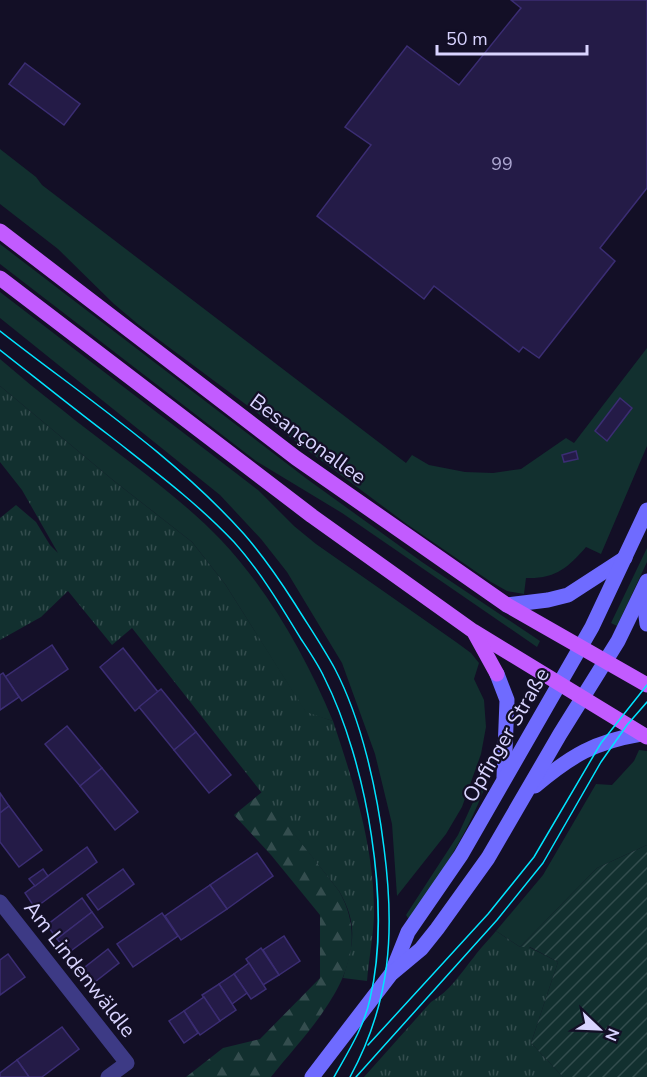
<svg xmlns="http://www.w3.org/2000/svg" width="647" height="1077" font-family="'Nunito Sans',sans-serif">
	<defs>
		<pattern id="forest-firs" width="22" height="20" patternUnits="userSpaceOnUse" patternTransform="scale(1.5)"><rect width="22" height="20" fill="#12302f"/><path d="M5 1l3.5 6h-7zM16 11l3.5 6h-7z" fill="#344d4e"/></pattern>
		<pattern id="park-tufts" width="24" height="20" patternUnits="userSpaceOnUse" patternTransform="scale(1.5)"><rect width="24" height="20" fill="#12302f"/><path d="M3 7l-1-3M5 7V3M7 7l1-3M15 17l-1-3M17 17v-4M19 17l1-3" fill="none" stroke="#344d4e"/></pattern>
		<pattern id="garden-furrows" width="10" height="10" patternUnits="userSpaceOnUse" patternTransform="scale(1.5)"><rect width="10" height="10" fill="#12302f"/><path d="M-1 1l2-2M0 10L10 0M9 11l2-2" fill="none" stroke="#344d4e"/></pattern>
	</defs>
	<rect width="100%" height="100%" fill="#130f26"/>
	<g fill="#12302f">
		<path d="M0,149L36,177L42,185L406,463L412,455L429,465L465,472L493,473L521,469L566,438L574,443L647,348V446L601,554L586,547C568,568 555,579 526,578L524,594L507,591L491,582L408,525L139,325L114,304L58,249L0,204Z"/>
		<path d="M0,244L307,479L422,562L540,641L537,647L342,513L256,461L0,264Z"/>
		<path d="M0,292L258,490L294,526L316,544L456,642L471,653L479,663L474,679L484,700L486,727L481,754L462,807L446,834L397,896L392,824L375,754L342,663L287,572L261,539L220,495L0,318Z"/>
		<path d="M0,359C20,376 39,392 60,408C114,452 173,490 221,540C270,592 306,657 333,721L306,713L225,584L192,542L114,481L0,386Z"/>
		<path d="M647,548V562L617,626L611,623Z"/>
		<path d="M639,750L647,751V845L597,868L520,947L496,931L543,875L596,784L612,785L634,761Z"/>
		<path d="M495,754C479,818 446,866 409,920L406,915L458,835Z"/>
	</g>
	<path fill="url(#forest-firs)" d="M262,792L339,891C380,963 313,1024 271,1077H186L223,1048L260,1039L320,978V915L271,855L234,815Z"/>
	<g fill="url(#park-tufts)">
		<path d="M0,386L114,481L192,542L225,584L306,712L333,721C354,784 375,849 374,916C373,938 369,959 367,981L343,978C354,943 358,924 339,891L132,628L112,645L68,591L41,617L0,640V518L16,505L36,522L50,545L58,553L22,490L0,462Z"/>
		<path d="M496,931L520,947H529L558,962L531,1043L563,1077H364L431,1002C450,991 460,974 474,957C480,948 489,940 496,931Z"/>
	</g>
	<path fill="url(#garden-furrows)" d="M647,845V1077H563L531,1043L558,962L530,947H520L597,868Z"/>
	<g fill="#241b47" stroke="#3b2d73" stroke-width="1.5">
		<path d="M511,0H647V188L600,248L615,261L539,358L523,347L519,352L434,286L424,299L317,216L371,145L345,127L407,46L459,85L521,8Z"/>
		<path d="M25,63L80,104L64,125L9,84Z"/>
		<path d="M620,398L632,408L607,441L595,431Z"/>
		<path d="M576,451L578,459L564,462L562,455Z"/>
		<path d="M52,645L68,669L22,701L5,677Z"/>
		<path d="M123,648L158,692L135,711L100,667Z"/>
		<path d="M3,673L19,697L0,710V675Z"/>
		<path d="M161,689L196,732L174,750L139,707Z"/>
		<path d="M67,726L102,768L80,786L45,744Z"/>
		<path d="M196,732L231,775L209,793L174,750Z"/>
		<path d="M102,768L138,812L115,830L80,786Z"/>
		<path d="M0,793L9,806L0,813Z"/>
		<path d="M9,806L42,850L19,867L0,842V813Z"/>
		<path d="M87,847L97,862L35,908L25,893Z"/>
		<path d="M257,853L273,876L227,909L210,885Z"/>
		<path d="M43,869L48,876L35,886L29,879Z"/>
		<path d="M123,869L134,884L98,910L87,895Z"/>
		<path d="M210,885L227,909L181,940L165,916Z"/>
		<path d="M82,898L92,912L57,939L47,925Z"/>
		<path d="M92,912L103,927L68,953L57,939Z"/>
		<path d="M162,913L178,936L133,967L117,944Z"/>
		<path d="M284,936L300,961L279,975L263,950Z"/>
		<path d="M261,948L279,975L263,985L246,959Z"/>
		<path d="M108,949L119,963L91,985L80,971Z"/>
		<path d="M8,954L25,977L0,995V960Z"/>
		<path d="M249,963L266,989L251,999L234,974Z"/>
		<path d="M234,974L247,993L232,1004L219,984Z"/>
		<path d="M219,984L236,1010L220,1021L202,995Z"/>
		<path d="M204,997L220,1021L200,1035L184,1011Z"/>
		<path d="M184,1011L198,1033L184,1043L169,1021Z"/>
		<path d="M62,1027L79,1049L42,1077H29L17,1060Z"/>
		<path d="M17,1060L29,1077H0V1073Z"/>
	</g>
	<g fill="none" stroke-linecap="round" stroke-linejoin="round">
		<path stroke="#3d3a85" stroke-width="15" d="M0,902L127,1063L108,1077"/>
		<g stroke="#6f6bff" stroke-width="15">
			<path d="M643,591L647,624"/>
			<path d="M507,605L548,600L568,595L625,558"/>
			<path d="M497,674L507,700L504,777"/>
			<path d="M535,786C572,755 594,742 641,734"/>
			<path d="M392,972L408,932L461,855L592,627L647,510"/>
			<path d="M312,1077L391,974L421,949L437,929L488,858L560,734L618,641L647,581"/>
		</g>
		<g stroke="#c25bff" stroke-width="15">
			<path d="M0,231L296,458L507,605L647,685"/>
			<path d="M0,278L312,516L473,631L647,737"/>
			<path d="M475,634L497,674"/>
		</g>
		<g stroke="#00e5ff" stroke-width="1.5">
			<path d="M0,331C83,396 173,455 244,534C263,556 279,579 295,604C308,625 323,647 335,669C362,721 377,791 384,848C395,932 391,1002 350,1077"/>
			<path d="M0,350C37,379 73,408 110,436C153,470 196,502 234,542C260,571 281,606 301,639C309,651 318,664 324,677C367,762 392,907 370,999C364,1027 348,1052 334,1077"/>
			<path d="M368,1045L488,914L534,857L601,743L647,685"/>
			<path d="M356,1077L497,920L543,863L601,762L627,725L647,702"/>
		</g>
	</g>
	<g text-anchor="middle" dominant-baseline="central" stroke-width="4.5" stroke-linejoin="round" paint-order="stroke">
		<g font-size="18" fill="#aca6d1">
			<text x="502" y="164">99</text>
		</g>
		<g font-size="21" fill="#d9d4ff" stroke="#130f26">
			<text transform="translate(308 439) rotate(36)">Besançonallee</text>
			<text transform="translate(506 735) rotate(-60)">Opfinger Straße</text>
			<text transform="translate(80 969) rotate(52)">Am Lindenwäldle</text>
		</g>
	</g>
	<g transform="translate(599 1029) rotate(113)" stroke="#130f26" stroke-width="4.5" paint-order="stroke">
	<path d="M0-4.5L10 22L0 15L-10 22Z" fill="#d9d4ff"/>
	<text y="-9" font-size="16" font-weight="bold" text-anchor="middle" fill="#d9d4ff">N</text>
	</g>
	<path d="M437 45v9h150v-9" fill="none" stroke="#d9d4ff" stroke-width="3"/>
	<text x="446" y="45" font-size="18" fill="#d9d4ff" stroke="#130f26" stroke-width="4.5" paint-order="stroke">50 m</text>
</svg>
